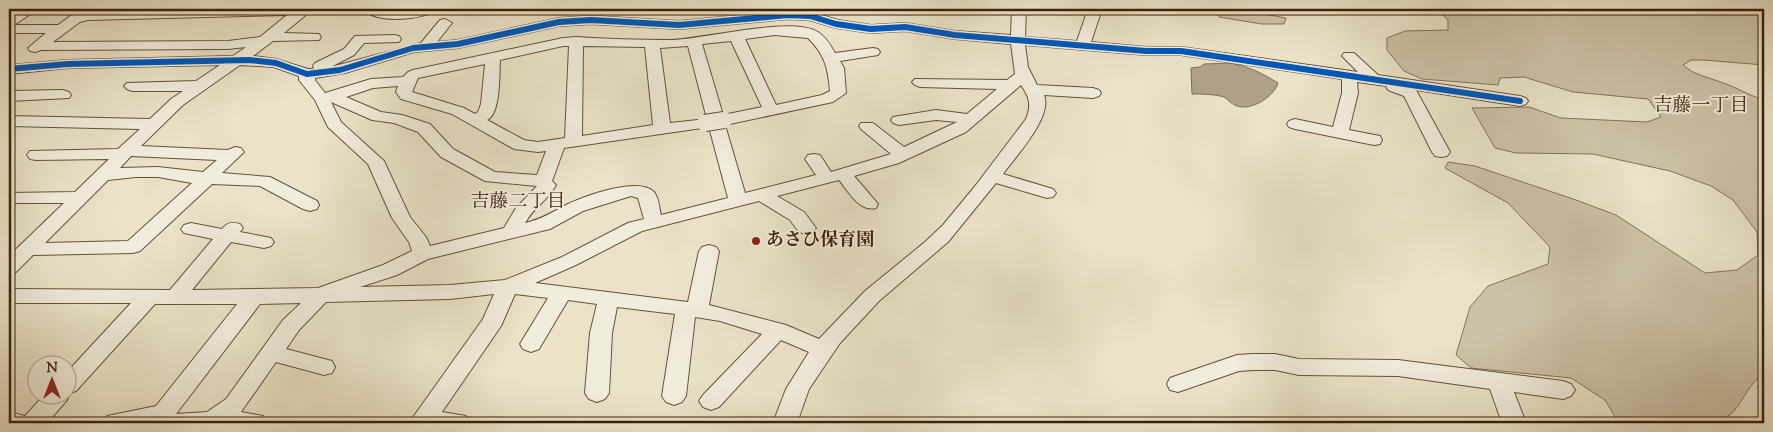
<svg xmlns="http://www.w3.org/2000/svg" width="1773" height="432" font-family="'Sorts Mill Goudy','Noto Serif JP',serif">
	<rect width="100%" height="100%" fill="#eae3c9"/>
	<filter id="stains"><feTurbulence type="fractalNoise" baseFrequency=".004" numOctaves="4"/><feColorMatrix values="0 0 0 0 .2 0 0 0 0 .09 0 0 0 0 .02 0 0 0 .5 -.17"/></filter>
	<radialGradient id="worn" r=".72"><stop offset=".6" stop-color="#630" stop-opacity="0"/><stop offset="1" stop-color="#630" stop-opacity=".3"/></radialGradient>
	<g fill="#cdc2a8" stroke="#857158">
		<path d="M1214,9H1258L1264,14L1286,18L1284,24H1262L1219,17Z"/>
		<path d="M1424,9H1756L1764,13V65L1704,60H1691L1683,65C1695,76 1709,77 1723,83C1738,88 1748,95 1764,100V374C1749,383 1744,400 1733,412C1718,429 1643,423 1619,423L1605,400L1571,378L1471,368L1456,355L1470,307L1488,286L1548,264L1550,247L1508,203L1445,168L1448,162L1475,166L1576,200L1616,215L1705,273L1737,270L1758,255L1757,232L1733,200L1711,186L1670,171L1593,154L1516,153L1495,148L1472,108L1529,107L1561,118L1647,122L1661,117L1648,99L1573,92L1524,77L1500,78L1498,85L1422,79L1404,71L1387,50V38L1405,31L1448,30V20L1443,15Z"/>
	</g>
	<path fill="#afa188" stroke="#816d55" d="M1230,63C1250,67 1260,72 1278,83C1274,97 1251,111 1237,106C1232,105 1228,99 1224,97C1214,94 1202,94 1192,94L1191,68L1200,67L1204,64Z"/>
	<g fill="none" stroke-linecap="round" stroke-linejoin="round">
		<defs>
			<g id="street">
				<path d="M22,9H38L14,25H58L80,9H91L92,12L310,9L307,14L284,33L319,34L321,37L319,40L273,41L253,56L276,59L308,69H314L313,66L315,63L344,49L355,36L394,35L399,36L401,39L399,42L364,43L354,55L331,67L421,43L440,20L445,19L452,23L437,42L458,40L559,18L591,16L679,21L788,11L810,12L838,20L871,25L905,23L955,31L1011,35L1012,9H1026L1025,37L1077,41L1088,9H1102L1091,42L1146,47H1181L1358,72L1342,56L1344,53H1354L1378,75L1520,96L1526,98L1528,101L1526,104L1520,106L1416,90L1450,152L1447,156L1441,157L1435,156L1432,152L1404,96L1388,90L1386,86L1357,82L1358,93L1349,130L1380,136L1382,140L1380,144L1374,145L1295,129L1289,127L1287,124L1289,121L1295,119L1333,127L1342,93V79L1181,55H1146L1025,45L1028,67L1037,85L1093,88L1099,90L1101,93L1099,96L1093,98L1044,95C1053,117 1016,156 1003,174L1053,189L1056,193L1053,197L1047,198L996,183L948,242L879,301L840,343L809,389L797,423H773L786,389L809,352L781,340L719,407L711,410L703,407L699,401L703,395L762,334L720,321L695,317L686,396L682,402L674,405L666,402L662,396L675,314L617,307L612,333L609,393L605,399L597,402L589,399L585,393L590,333L597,304L568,300L539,349L531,352L523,349L520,344L548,298L515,294L501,326L442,412L466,416L470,423H409L483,319L494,294L450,299L326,302L299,330L286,349L332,361L335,367L332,373L324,375L276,362L241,412L263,416L267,423H103L107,416L156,406L237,304H155L76,391L70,393L67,400L47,423H9V412L25,416L45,394H68V371L131,303H9V289L170,290L213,239L184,233L181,229L184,225L191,223L222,229C228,222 232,222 240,224L243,228L240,232L271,238L274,242L271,246L264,248L231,242L192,290L318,288L383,265L412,251L409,242L392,218L368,164L328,127L315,100L299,80V76L274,67L240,65L183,105L141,146L228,150L235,147L241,148L244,152L222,173L270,177L317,201L319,205L317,209L310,211L303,209L260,186L212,184L140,251L133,253L33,255L16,272L9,273V256L64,203H9V193L75,192L109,159L36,160L30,159L27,155L30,151L118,149L140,129L9,126V116L150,119L171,99L183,91H132L127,89L124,86L127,83L196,81L220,65L68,68L9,74V65L68,60L233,56L246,47L228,49L41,50L35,52L30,51L28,48L46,33H9V16ZM287,15L260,37L228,41L53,42L80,22L88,20ZM788,19L809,20L836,28L871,33L905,31L955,39L1011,44L1015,74L1007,80L915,79L912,82L915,85L920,87L997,89L967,114L936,110L893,117L891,120L893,123L899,125L936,120L957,122L904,147L873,123H861L859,126L861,129L891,154L831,172L820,155L814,154L808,155L805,159L816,175L745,193L725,125L833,102L846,93L844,68L840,61L878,55L880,52L878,49L873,48L835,53C831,46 826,37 818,32C791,16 705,39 671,40C641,40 606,39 576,37L563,38L413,70L408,72L403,77L371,79L325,93L315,80V78L345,73L414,52L458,48L559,26L591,24L679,29ZM774,35L808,38C825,55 828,68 830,91L822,95L776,105L745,39ZM731,41L762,107L723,115L702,44ZM563,46H569L565,138L538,142L524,140L487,120C501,114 499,74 500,60ZM583,46L645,47L653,125L582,136ZM688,46L707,119L670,123L660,48ZM485,64L481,104L478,112L475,114L464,108L412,92L418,78ZM1021,85C1029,97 1032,104 1026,119L976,185L943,225L925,242L865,291L819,339L786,325L709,305L719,251L716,247L709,245L702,247L699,251L688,302L535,283L576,265L642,231L759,201L790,220L799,232L806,234L813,232L816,228L804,212L777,196L839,180C849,192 859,212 876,208L878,204L854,176L899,163L966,132ZM398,86L396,92L401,99L452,114L514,149L538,152L546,151L537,175L495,172L453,149L430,124L402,115L381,112L346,97L373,88ZM331,102L372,120L394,123L418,132L441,157L485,181L537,186L516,208L504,228L430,246L426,237L410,217L384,161L341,122ZM709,127L728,198L661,215C659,208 659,198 654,192C639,176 585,196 568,204C554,211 541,220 525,223C533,208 548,200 556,185L552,181L564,148ZM131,156L217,160L203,172L158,167L120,168ZM136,177H158L192,183L128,241L45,243L108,180ZM631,196L638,198L644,219L628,223L562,257L505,280L450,285L360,287L397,275L428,259L550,229L583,211ZM301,303L283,320L226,399L207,412L176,414L260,304Z"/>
				<path d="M371,9H436C427,20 377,23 368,12Z"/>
				<path d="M63,90L69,92L71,95L69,98L9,101V91Z"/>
				<path d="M1253,354H1275L1299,359L1398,360L1563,381L1571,384L1575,390L1571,396L1563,399L1514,392L1526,423H1502L1490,389L1398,376L1299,375L1275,370H1253L1239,371L1178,392L1170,390L1167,384L1170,378L1237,355Z"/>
			</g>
		</defs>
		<use href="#street" stroke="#685139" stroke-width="2"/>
		<use href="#street" fill="#f1eddc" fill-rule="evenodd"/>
		<defs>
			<path id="street-bridge" d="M705,123L724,120"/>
		</defs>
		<use href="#street-bridge" stroke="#685139" stroke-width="18" stroke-linecap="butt"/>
		<use href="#street-bridge" stroke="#f1eddc" stroke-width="16"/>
		<defs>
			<path id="cycleway" d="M9,69L68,64L249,60L276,63L307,74L340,70L413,48L458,44L559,22L591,20L679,25L788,15L810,16L836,24L871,29L905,27L955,35L1146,51H1181L1520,101"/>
		</defs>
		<use href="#cycleway" stroke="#f1eddc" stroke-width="9"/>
		<use href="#cycleway" stroke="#0057b8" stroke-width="6"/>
	</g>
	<circle fill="#8f2418" stroke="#f1eddc" stroke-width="2" cx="756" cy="241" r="5"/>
	<g text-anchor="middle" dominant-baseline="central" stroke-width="4" stroke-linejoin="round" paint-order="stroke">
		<g font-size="18" font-weight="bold" fill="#3d2009" stroke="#f1eddc" text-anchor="start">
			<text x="766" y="241">あさひ保育園</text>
		</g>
		<g font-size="19" fill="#3d2009" stroke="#f1eddc">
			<text x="1701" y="106">吉藤一丁目</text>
			<text x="518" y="202">吉藤二丁目</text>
		</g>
	</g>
	<rect width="1773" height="432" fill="none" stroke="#eae3c9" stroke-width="30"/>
	<rect x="10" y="10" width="1753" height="412" fill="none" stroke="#3d2009" stroke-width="2.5"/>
	<rect x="15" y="15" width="1743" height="402" fill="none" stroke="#3d2009"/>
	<g transform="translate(52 380)"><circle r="24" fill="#f1eddc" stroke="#a99b88"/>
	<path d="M0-4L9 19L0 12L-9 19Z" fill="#8f2418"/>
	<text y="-8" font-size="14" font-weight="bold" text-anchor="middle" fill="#3d2009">N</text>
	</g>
	<rect width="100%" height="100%" filter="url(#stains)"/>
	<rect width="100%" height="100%" fill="url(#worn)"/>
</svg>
